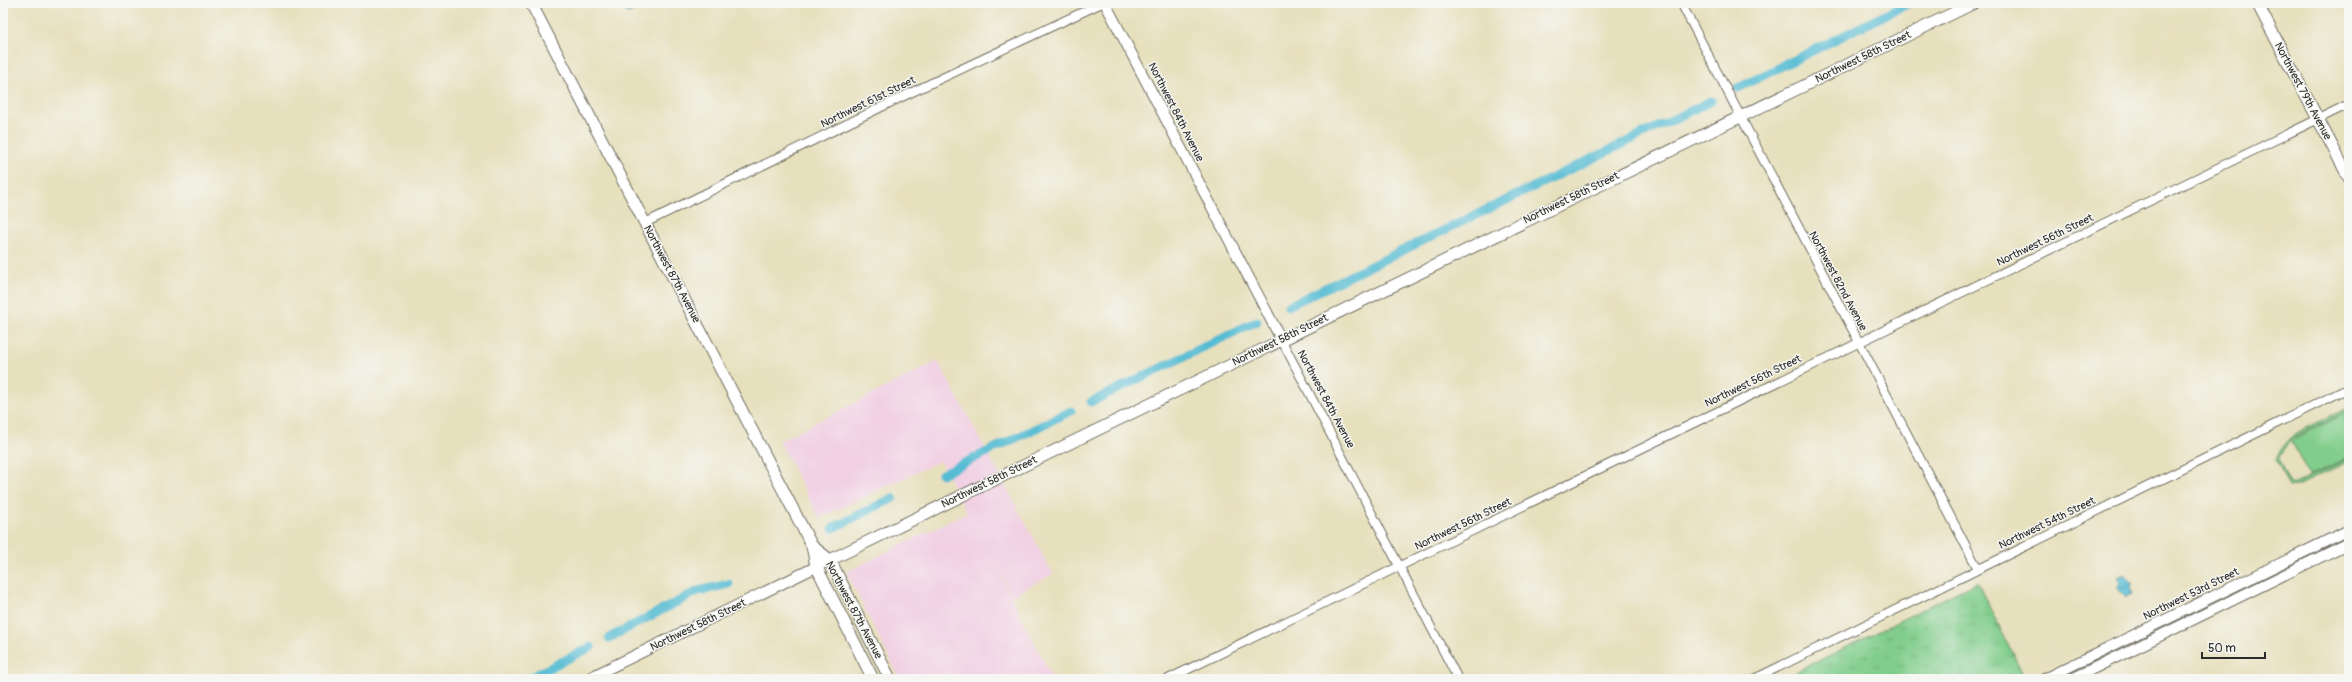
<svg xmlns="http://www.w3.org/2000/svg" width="2352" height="682" font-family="Pangolin,sans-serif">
	<defs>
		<pattern id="grass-tufts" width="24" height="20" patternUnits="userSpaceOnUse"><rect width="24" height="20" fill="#81cd8b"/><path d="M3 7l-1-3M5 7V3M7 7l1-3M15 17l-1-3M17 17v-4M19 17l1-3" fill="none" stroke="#70b078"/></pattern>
		<pattern id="water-waves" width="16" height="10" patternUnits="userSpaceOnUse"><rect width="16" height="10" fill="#55bcd3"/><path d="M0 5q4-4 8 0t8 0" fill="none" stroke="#4799ab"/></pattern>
	</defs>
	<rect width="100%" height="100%" fill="#f6f6f2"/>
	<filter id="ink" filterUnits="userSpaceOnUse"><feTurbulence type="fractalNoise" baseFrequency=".025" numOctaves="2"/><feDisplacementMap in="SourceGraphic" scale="8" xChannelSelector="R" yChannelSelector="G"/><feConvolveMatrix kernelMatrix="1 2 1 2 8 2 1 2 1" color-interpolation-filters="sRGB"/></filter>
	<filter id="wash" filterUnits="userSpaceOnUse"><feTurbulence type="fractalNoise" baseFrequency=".012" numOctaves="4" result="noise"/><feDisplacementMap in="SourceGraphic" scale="16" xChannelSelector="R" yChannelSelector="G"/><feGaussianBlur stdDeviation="0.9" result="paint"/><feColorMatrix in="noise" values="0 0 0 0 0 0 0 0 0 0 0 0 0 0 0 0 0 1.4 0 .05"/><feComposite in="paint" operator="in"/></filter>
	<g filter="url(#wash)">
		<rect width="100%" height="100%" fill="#e7e0bd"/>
		<path fill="#f1d0e3" d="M938,361L1053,574L1012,596L988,552L1053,679H900L847,574L850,570L967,512L940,461L819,518L779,441Z"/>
		<path fill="url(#grass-tufts)" stroke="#567c5b" d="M1977,582L2023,674L2013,679H1782Z"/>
		<g fill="#81cd8b" stroke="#567c5b">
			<path d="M2349,407V410L2294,437L2280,455L2279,460L2289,482L2293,485L2349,458V461L2298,486L2289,487L2276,459L2279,452L2294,434Z"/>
			<path d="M2349,411V457L2309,476L2291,440Z"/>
		</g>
		<g fill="url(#water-waves)" stroke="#40747f">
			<path d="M621,3H651L629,13L626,12Z"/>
			<path d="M2124,575L2132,583L2131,589L2133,594L2127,597L2118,587L2121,583L2118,578Z"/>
		</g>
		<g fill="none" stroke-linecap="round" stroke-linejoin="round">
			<g stroke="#55bcd3" stroke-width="9">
				<path d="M1738,88L1909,3"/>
				<path d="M1288,306L1711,101"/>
				<path d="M1091,402L1257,321"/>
				<path d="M942,474L1071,411"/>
				<path d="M833,528L893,498"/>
				<path d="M609,638L698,591L729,584"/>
				<path d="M527,679L591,647"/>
			</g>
		</g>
	</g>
	<g filter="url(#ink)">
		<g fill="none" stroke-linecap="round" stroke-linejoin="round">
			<defs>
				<g id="minor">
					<path d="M1681,3L1978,569"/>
					<path d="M645,223L908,94L1102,3"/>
					<path d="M1281,339L1458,679"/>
					<path d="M1168,679L2349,104"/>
					<path d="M1754,679L2349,388"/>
				</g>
				<g id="tertiary">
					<path d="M1105,3L1281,339"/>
					<path d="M587,679L830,560"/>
					<path d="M2044,679L2349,530"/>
					<path d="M2072,679L2349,543"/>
				</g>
				<g id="secondary">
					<path d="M531,3L812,546L816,566L873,679"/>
					<path d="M2257,3L2349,178"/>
					<path d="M812,546L830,560L890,679"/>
					<path d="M830,560L1974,3"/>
				</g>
			</defs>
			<use href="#minor" stroke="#6d6a5e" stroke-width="10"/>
			<use href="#tertiary" stroke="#6d6a5e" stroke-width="12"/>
			<use href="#secondary" stroke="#6d6a5e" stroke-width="13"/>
			<use href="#minor" stroke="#fff" stroke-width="8"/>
			<use href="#tertiary" stroke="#fff" stroke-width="10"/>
			<use href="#secondary" stroke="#fff" stroke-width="11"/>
		</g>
	</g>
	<g text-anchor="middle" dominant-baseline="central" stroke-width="3" stroke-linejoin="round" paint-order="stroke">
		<g font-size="11" fill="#2b2b2b" stroke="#f6f6f2">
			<text transform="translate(1863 57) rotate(-26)">Northwest 58th Street</text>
			<text transform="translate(2303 91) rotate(62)">Northwest 79th Avenue</text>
			<text transform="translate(868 102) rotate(-26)">Northwest 61st Street</text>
			<text transform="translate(1176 112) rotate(63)">Northwest 84th Avenue</text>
			<text transform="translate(1571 198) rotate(-26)">Northwest 58th Street</text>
			<text transform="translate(2045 240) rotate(-26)">Northwest 56th Street</text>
			<text transform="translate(672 274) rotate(62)">Northwest 87th Avenue</text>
			<text transform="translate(1838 281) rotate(62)">Northwest 82nd Avenue</text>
			<text transform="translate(1280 340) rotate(-26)">Northwest 58th Street</text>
			<text transform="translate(1753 381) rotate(-26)">Northwest 56th Street</text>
			<text transform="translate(1326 399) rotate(62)">Northwest 84th Avenue</text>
			<text transform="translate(989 482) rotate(-26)">Northwest 58th Street</text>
			<text transform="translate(2047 523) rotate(-26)">Northwest 54th Street</text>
			<text transform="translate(1463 524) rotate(-26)">Northwest 56th Street</text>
			<text transform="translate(2191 594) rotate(-26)">Northwest 53rd Street</text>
			<text transform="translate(854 610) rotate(62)">Northwest 87th Avenue</text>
			<text transform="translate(698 625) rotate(-26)">Northwest 58th Street</text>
		</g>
	</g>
	<rect width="2352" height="682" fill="none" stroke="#f6f6f2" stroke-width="16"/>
	<path d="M2202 652v6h63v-6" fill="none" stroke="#2b2b2b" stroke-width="2"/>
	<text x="2208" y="652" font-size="12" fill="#2b2b2b" stroke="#f6f6f2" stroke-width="3" paint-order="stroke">50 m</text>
</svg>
